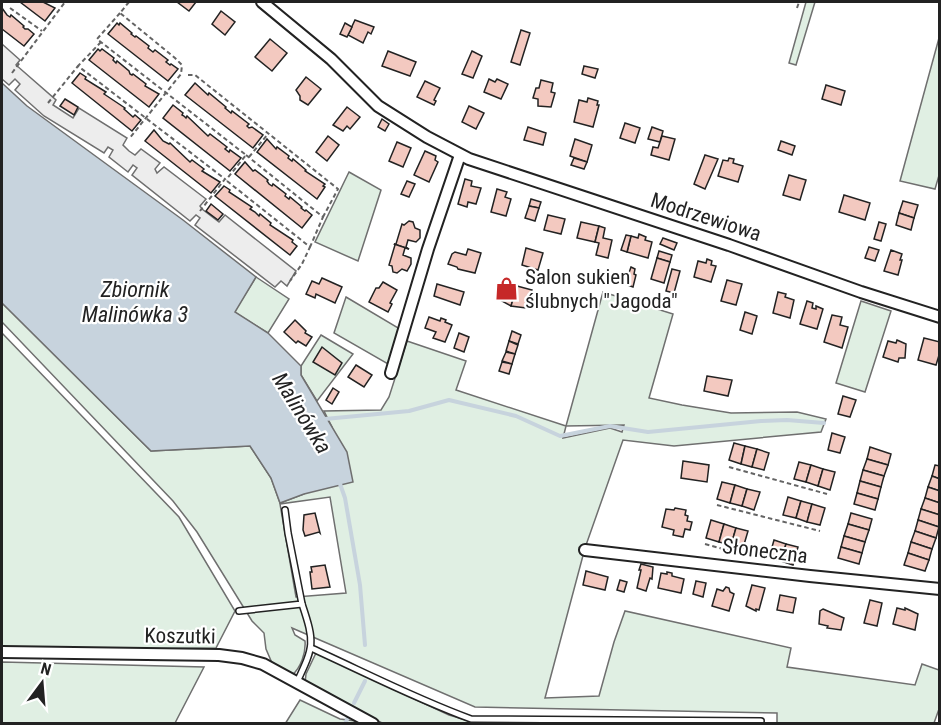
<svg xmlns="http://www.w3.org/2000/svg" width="941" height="725" font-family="'Roboto Condensed',sans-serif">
	<rect width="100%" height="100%" fill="#fff"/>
	<g fill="#e0efe3" stroke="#6f6f6f" stroke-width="1.5" fill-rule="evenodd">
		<path d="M806,2H815L796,65L789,63Z"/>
		<path d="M939,38L940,172L935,189L900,181Z"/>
		<path d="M349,172L381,190L358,261L315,242Z"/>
		<path d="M256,277L289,299L268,333L234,312Z"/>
		<path d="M603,292L673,314L649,398L682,405L731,413L797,412L826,419L821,432L674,446L623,440L585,548L545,698L599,696L614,642L625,611L791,648L787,667L915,685L922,664L939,670V709L934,723L777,724V713L475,707L292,628L295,635L305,641C306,652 301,668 292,675L272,663L266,649L264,633L252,621L197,532L173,501L2,322V303L151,451L250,446L271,478L280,503L304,494L332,427L324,411L381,410L389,397L407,341L466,361L456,390L566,426ZM624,425L622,432L610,428L563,438L566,426ZM330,497L346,593L296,597L280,504Z"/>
		<path d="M346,297L400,329L388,364L334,333Z"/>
		<path d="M861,301L891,311L865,392L836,383Z"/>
		<path d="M2,333L179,517L235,611L216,648L141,649L2,647Z"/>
		<path d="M321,335L353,354L317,401L301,375V366Z"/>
		<path d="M316,653L449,715L473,722L604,723H382L305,683L306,674Z"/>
		<path d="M2,662L204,667L175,723L2,724Z"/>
		<path d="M300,700L340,719L356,721L362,723L285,724Z"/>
	</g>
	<path fill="#ededed" stroke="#6f6f6f" stroke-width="1.5" d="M2,44L20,60L16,65L56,100L53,105L73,118L79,108L127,138L123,145L129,151L135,155L141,149L160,163L155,169L157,173L164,167L206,199L200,206L202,209L219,222L225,215L296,271L287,286L281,281L275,287L195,225L200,218L196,215L190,221L132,175L137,168L133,165L128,172L109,157L113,150L108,147L104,153L44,116L15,90L20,84L15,79L9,85L2,79Z"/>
	<path fill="#c7d3dd" stroke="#6f6f6f" stroke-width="1.5" d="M2,83L27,106L183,220L256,277L235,312L268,333L301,366V375L347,452L353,482L304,494L280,503L271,478L250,446L151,451L2,303Z"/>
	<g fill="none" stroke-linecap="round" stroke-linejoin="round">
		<g stroke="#c7d3dd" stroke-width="4">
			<path d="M325,419L409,411L449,400L516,416L560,436L610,426L648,432L761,421L787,420L824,423"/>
			<path d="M339,481L345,498L360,585L365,645"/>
			<path d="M354,703L365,681"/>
			<path d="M345,724L348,717"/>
		</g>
	</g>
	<g fill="#f3c9c0" stroke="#222" stroke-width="1.5">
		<path d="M20,2H43L55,8L45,21Z"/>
		<path d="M177,2H196L189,11Z"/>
		<path d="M2,8L7,15L10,17L11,15L24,26L23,27L25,29H28L34,34L24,46L2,29Z"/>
		<path d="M221,11L235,22L225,35L212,24Z"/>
		<path d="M355,20L374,27L371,34L368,32L363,43L348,35Z"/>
		<path d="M117,23L119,25L120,23L132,33L131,34L135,37L136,36L149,46L148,48L153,52L155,50L168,60L166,62L170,65L171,64L178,69L168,81L108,34Z"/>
		<path d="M345,23L352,27L347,37L340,34Z"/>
		<path d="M521,30L530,33L520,65L511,62Z"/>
		<path d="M270,39L287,53L272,71L255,57Z"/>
		<path d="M98,49L100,51L102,49L114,58L113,60L116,63L117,61L129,71L130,74L132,75L133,74L146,84L145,86L159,94L149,107L89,60Z"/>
		<path d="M388,51L416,62L410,76L382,66Z"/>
		<path d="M472,51L482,56L473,78L462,74Z"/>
		<path d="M584,66L598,69L595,78L582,74Z"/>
		<path d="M80,73L86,77L85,79L106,92L104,94L125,108L124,109L133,117L135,115L141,120L132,131L72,83Z"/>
		<path d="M306,77L321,89L308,105L300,100V96L296,90Z"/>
		<path d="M489,79L495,82L497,79L508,84L501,99L484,92Z"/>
		<path d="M541,80L553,83L551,92L555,93L551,107L538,106V99L533,98L536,88H539Z"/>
		<path d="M425,81L440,88L434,100L436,101L434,105L417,97Z"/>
		<path d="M195,83L208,95L209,93L226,107L225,108L231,113L232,111L249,124L247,126L249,128L252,127L263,135L253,148L185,95Z"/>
		<path d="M826,85L845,91L841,105L822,99Z"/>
		<path d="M588,98L598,101L597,105H599L593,127L574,122L579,100L587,102Z"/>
		<path d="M65,99L78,107L74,115L60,106Z"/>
		<path d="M173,105L183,113L182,115L184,116L186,118L187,116L208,136L210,134L227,147L225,149L229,152L230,150L241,158L230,171L163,118Z"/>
		<path d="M469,106L484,113L476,129L462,122Z"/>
		<path d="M347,107L360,117L350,129L347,126L343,131L333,125Z"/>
		<path d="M382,119L389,124L385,131L378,127Z"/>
		<path d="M625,123L640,128L635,143L620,138Z"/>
		<path d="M528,127L546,133L543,145L524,140Z"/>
		<path d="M652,127L663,131L660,142L648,139Z"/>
		<path d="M154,130L163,141L169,144L170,143L190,162L192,160L204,169L202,171L220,182L211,193L145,141Z"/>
		<path d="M328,136L339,145L327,161L316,152Z"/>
		<path d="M662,136L675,139L669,160L651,155L653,147L658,148Z"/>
		<path d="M267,139L276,149L277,147L289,156L288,158L292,161L293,159L306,170L305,171L325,184L323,186L325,187L317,199L257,152Z"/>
		<path d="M575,139L592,145L587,162L570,156Z"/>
		<path d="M781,141L795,146L792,155L778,150Z"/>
		<path d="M397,142L411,148L403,167L389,161Z"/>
		<path d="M425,151L436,156L435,160L438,162L429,182L414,175Z"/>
		<path d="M705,155L718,159L705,189L694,184Z"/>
		<path d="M574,158L587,162L584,169L571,165Z"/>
		<path d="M729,158L734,159L733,163L743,166L738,182L718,176L723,160L728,161Z"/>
		<path d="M245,162L253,171L255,170L268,180L267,181L269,184L272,186L273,184L286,194L285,196L289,199L290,197L302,207L301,208L305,211L306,210L312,215L302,228L235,174Z"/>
		<path d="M789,175L806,180L800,200L783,195Z"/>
		<path d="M465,179L472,181L471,186L481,188L476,204L468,202L467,207L458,204Z"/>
		<path d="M407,181L415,184L409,197L401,194Z"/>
		<path d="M224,186L230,190L229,192L252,207L250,209L255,212L259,216L260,214L271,223L270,225L293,240L292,242L297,246L290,255L215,196Z"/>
		<path d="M497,189L507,192L505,197L511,199L506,216L491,212Z"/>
		<path d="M844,195L870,203L865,220L839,212Z"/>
		<path d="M531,199L541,202L539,208L529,206Z"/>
		<path d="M903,201L918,205L914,218L899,213Z"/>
		<path d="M211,204L223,214L218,220L206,211Z"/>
		<path d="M529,206L539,208L535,221L525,218Z"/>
		<path d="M899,213L914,218L911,230L896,225Z"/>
		<path d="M548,215L565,219L561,234L544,230Z"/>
		<path d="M409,221L413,222L415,228L420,230V238L416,242L408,240L406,247L409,249L394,244H396L402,224L404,225Z"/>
		<path d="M581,222L599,226L595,242L577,238Z"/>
		<path d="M879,222L886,224L881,241L874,239Z"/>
		<path d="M599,226L605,228L603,238L612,240L608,258L596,255L599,243L595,242Z"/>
		<path d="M639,234L646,237L645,240L652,242L648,258L627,252L631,236L638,238Z"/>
		<path d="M626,235L631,236L627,252L621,250Z"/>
		<path d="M663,238L677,243L674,250L660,244Z"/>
		<path d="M394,244L409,249L405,248L403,255L411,258V264L407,271L402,269L397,273L393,272L392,266L389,265L395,245Z"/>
		<path d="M869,247L879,250L875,261L865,258Z"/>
		<path d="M526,248L543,253L538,270L522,265Z"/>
		<path d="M468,249L481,253L475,273L458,269L457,267L448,264L452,254L455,252L466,255Z"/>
		<path d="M891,250L902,254L900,260H902L898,275L884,271Z"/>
		<path d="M659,251L672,255L670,262L657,258Z"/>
		<path d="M657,258L670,262L664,283L651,279Z"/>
		<path d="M707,259L712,261L711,265L716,266L711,282L694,277L698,261L706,263Z"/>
		<path d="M631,267L635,269L634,274L636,275L633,287L625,284Z"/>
		<path d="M672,269L680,271L674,293L666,291Z"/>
		<path d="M322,278L342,287L335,303L316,294L315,298L306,294L312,281L319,284Z"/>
		<path d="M727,280L742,284L736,305L721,301Z"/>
		<path d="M383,282L397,290L390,303L392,304L388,312L369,302L376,288H379Z"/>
		<path d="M503,282L517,286L511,306L498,299Z"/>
		<path d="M437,284L464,292L460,305L434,296Z"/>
		<path d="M517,286L532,290L526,308L511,306Z"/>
		<path d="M778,292L786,294L785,297L794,300L790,318L773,313Z"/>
		<path d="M807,301L813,303L812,308L816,309V306L823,309L817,329L800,324Z"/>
		<path d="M745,312L757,316L752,334L740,330Z"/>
		<path d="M832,315L842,317L840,325L848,327L842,348L824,342Z"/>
		<path d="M429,317L440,321L441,318L446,320L445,322L452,325L445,342L433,338L436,332L425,328Z"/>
		<path d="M295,320L306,331L305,333L312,337L306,346L298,341L296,343L284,332Z"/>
		<path d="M512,331L521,335L518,344L509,341Z"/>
		<path d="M459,333L469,337L464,352L454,348Z"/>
		<path d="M924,338L940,342V352L936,365L918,360Z"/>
		<path d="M897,340L906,344L905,358H899L898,362L883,357L888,341L896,343Z"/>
		<path d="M509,341L518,345L515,354L506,351Z"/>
		<path d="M322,347L342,363L335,375L313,362Z"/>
		<path d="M506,352L515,354L512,364L502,361Z"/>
		<path d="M502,362L512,364L509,374L499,371Z"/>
		<path d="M356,365L372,375L364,387L348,377Z"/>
		<path d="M707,376L732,380L728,396L704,391Z"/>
		<path d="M333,388L339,392L332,404L326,400Z"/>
		<path d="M843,396L856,400L850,417L838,414Z"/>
		<path d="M832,433L845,437L840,453L828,450Z"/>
		<path d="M734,443L745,446L741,464L729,460Z"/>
		<path d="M745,446L757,449L752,467L741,464Z"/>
		<path d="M870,447L891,454L888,465L867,459Z"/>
		<path d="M757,449L769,453L764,470L752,467Z"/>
		<path d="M867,459L888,465L884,476L863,470Z"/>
		<path d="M683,461L709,465L707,482L681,478Z"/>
		<path d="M799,462L811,465L806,482L794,479Z"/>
		<path d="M811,465L823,469L818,486L806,482Z"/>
		<path d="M935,465L940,466V479L932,476Z"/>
		<path d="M823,469L835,472L830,490L818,486Z"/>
		<path d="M863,470L884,476L881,487L860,481Z"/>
		<path d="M932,476L940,479V491L928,487Z"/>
		<path d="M860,481L881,487L878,499L857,493Z"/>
		<path d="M722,482L735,485L730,503L717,499Z"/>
		<path d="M735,485L747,489L742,506L730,503Z"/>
		<path d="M928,487L940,491V503L925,498Z"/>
		<path d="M747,489L760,492L754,510L742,506Z"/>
		<path d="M857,493L878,499L875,510L854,504Z"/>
		<path d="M788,497L801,501L796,518L783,515Z"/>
		<path d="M925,498L940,503V515L921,509Z"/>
		<path d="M801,501L812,504L807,522L796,518Z"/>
		<path d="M812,504L825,508L820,525L807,522Z"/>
		<path d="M675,508L686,510L685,515L688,516L687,521L692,522L690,530L685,529L683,537L673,535L674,530L662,527L666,509L674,510Z"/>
		<path d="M921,509L940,515L939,527L918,520Z"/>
		<path d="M315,513L320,533L319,532L305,536L303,530L304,515Z"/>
		<path d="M851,513L872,519L869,530L848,524Z"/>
		<path d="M711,520L724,524L719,542L706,538Z"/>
		<path d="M918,520L939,527L936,538L915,531Z"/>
		<path d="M724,524L736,528L731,545L719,542Z"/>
		<path d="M848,524L869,530L865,542L844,536Z"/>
		<path d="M736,528L748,531L743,548L731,545Z"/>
		<path d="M915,531L936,538L932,549L911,542Z"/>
		<path d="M844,536L865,542L862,553L841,547Z"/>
		<path d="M774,540L786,544L781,561L769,558Z"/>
		<path d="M911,542L932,549L929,560L908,553Z"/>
		<path d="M786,544L798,547L793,565L781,561Z"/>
		<path d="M841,547L862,553L859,564L838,558Z"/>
		<path d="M908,553L929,560L925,571L904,565Z"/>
		<path d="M641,564L653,567L652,579L650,578L646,591L637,588L641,570H639Z"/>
		<path d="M325,565L330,587L312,589L310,572H312L311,567Z"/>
		<path d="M586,571L608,577L605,590L583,585Z"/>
		<path d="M667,572L672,573V576L684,579L681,593L658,588L661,573L667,574Z"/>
		<path d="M620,580L627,582L624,592L617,590Z"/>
		<path d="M696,581L706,583L703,597L693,594Z"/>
		<path d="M752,585L765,588L759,610L756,609V611L746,606Z"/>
		<path d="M726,587L729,588L730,592L734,594L729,611L712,606L717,589L723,591Z"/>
		<path d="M780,595L796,598L793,613L777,610Z"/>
		<path d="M870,600L882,603L877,626L864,623Z"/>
		<path d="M897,608L905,610V608L918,614L915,630L893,624Z"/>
		<path d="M823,609L844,618L841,630L827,628L828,626L819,624L820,611Z"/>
	</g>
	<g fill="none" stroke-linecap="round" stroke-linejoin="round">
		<defs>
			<g id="lane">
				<path d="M239,611L302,604L288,533L285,510"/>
				<path d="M311,648C364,672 416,699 471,719L761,721"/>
				<path d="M297,682C314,646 315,643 302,604"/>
			</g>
			<g id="street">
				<path d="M262,2L331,59L378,106L427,137L469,159L729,245L861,292L940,317"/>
				<path d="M391,373L428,249L460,155"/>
				<path d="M585,550L810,576L940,589"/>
				<path d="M2,652L219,655L242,658L263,664L373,724"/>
			</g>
		</defs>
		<use href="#lane" stroke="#222" stroke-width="8"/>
		<use href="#street" stroke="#222" stroke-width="14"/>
		<g stroke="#646464" stroke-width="2" stroke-dasharray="4.5 3" stroke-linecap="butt">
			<path d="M129,2L120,13L175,58L182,65L181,74L129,139"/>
			<path d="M10,8L42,31"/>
			<path d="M797,8L799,2"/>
			<path d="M120,13L97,39L246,155L226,180"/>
			<path d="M101,42L78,66L225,179L200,211"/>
			<path d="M12,73L65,2"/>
			<path d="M188,75H195L338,189L323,217"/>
			<path d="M48,103L78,66"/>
			<path d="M246,155L323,217L310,247"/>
			<path d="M249,157L268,134"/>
			<path d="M227,181L310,247L302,264L290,281"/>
			<path d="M729,467L827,494"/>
			<path d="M717,505L820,531"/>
			<path d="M705,544L752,557"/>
		</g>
		<use href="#lane" stroke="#fff" stroke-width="5"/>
		<use href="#street" stroke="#fff" stroke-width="10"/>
	</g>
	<defs>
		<symbol id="shop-bare" viewBox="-9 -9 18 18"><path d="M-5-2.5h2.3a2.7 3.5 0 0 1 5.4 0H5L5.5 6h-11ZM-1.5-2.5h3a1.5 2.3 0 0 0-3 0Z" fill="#c62828" stroke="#fff" stroke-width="2.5" paint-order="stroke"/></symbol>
	</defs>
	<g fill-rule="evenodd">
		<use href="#shop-bare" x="490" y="272" width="33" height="33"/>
	</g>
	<g text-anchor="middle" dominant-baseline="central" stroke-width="4.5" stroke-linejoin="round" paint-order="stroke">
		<g font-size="21" fill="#222" stroke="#fff">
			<text transform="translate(706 217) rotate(18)">Modrzewiowa</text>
			<text transform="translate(765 551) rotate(7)">Słoneczna</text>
			<text transform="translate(180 636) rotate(1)">Koszutki</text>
		</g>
		<g font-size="21" fill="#222" stroke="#fff" text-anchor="start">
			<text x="525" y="277">Salon sukien<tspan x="525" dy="24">ślubnych "Jagoda"</tspan></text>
		</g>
		<g font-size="22" font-style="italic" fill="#222" stroke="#fff">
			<text x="135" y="289">Zbiornik<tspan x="135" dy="25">Malinówka 3</tspan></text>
			<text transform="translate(302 413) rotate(58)">Malinówka</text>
		</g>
	</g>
	<rect width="941" height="725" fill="none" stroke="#222222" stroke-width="6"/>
	<g transform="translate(42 683) rotate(16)" stroke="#ffffff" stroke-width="4.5" paint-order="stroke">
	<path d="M0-4.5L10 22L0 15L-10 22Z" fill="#222222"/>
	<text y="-9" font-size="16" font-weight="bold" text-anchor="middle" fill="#222222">N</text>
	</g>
</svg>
